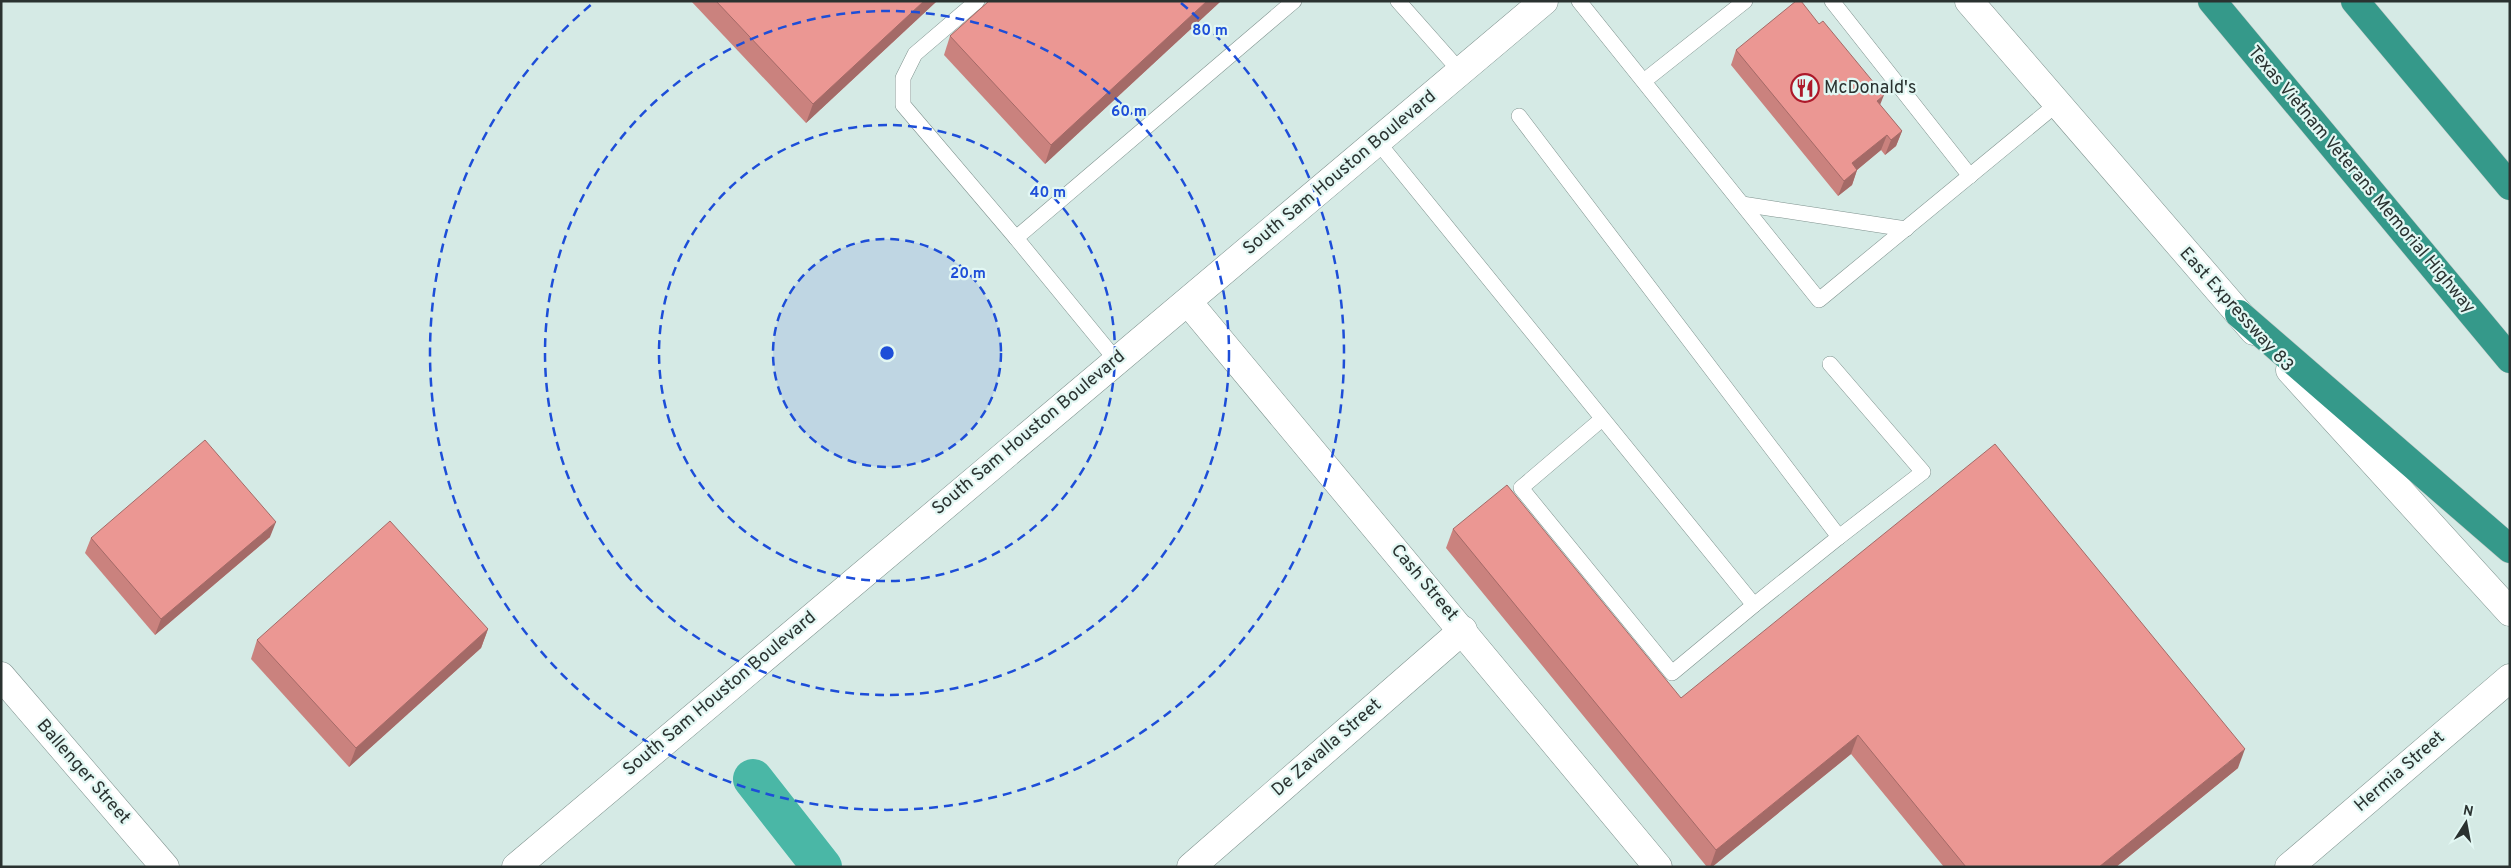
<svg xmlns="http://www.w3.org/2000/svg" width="2511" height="868" font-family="Overpass,sans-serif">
	<rect width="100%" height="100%" fill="#d5eae5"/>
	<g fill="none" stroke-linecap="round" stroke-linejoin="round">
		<path stroke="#4ab7a6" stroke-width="40" d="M753,779L822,867"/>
		<defs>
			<g id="service">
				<path d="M977,1L915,54L903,78V105L1016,238"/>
				<path d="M1398,1L1460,71"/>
				<path d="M1579,1L1819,300L2057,104"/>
				<path d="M1832,1L1970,176"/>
				<path d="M1644,81L1745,1"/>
				<path d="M1377,141L1754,605L1839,537L1519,116"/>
				<path d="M1742,204L1906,229"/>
				<path d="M1116,360L1016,238L1294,1"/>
				<path d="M1830,364L1923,472L1839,537"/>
				<path d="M1602,419L1521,488L1672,673L1754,605"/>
			</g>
			<g id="minor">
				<path d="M1188,302L1658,867"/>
				<path d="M1,676L165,867"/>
				<path d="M1191,867L1463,630"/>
				<path d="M2289,867L2510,678"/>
			</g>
			<g id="secondary">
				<path d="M1969,1L2254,331"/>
				<path d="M2290,370L2510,612"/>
				<path d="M516,867L1544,1"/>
			</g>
			<g id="motorway">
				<path d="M2212,1L2510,359"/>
				<path d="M2355,1L2510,186"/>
				<path d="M2239,314L2510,549"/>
			</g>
		</defs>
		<use href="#service" stroke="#7f928e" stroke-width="16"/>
		<use href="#minor" stroke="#7f928e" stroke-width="29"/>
		<use href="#secondary" stroke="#7f928e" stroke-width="29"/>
		<use href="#motorway" stroke="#c8cac9" stroke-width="29"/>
		<use href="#service" stroke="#fff" stroke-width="15"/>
		<use href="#minor" stroke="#fff" stroke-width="28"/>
		<use href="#secondary" stroke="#fff" stroke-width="28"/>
		<use href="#motorway" stroke="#35998a" stroke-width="28"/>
	</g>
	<g fill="#ca827e">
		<path d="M691,1H937L806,123Z"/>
		<path d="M989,1H1221L1045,164L944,55L950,36Z"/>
		<path d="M1736,50L1880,105L1902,131L1896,146L1885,155L1881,150L1857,170L1852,185L1838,196L1731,65Z"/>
		<path d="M1453,529L1681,698L2238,768L2116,867H1944L1851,754L1712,867H1707L1446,548Z"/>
		<path d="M270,537L155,635L85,553L91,538Z"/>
		<path d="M488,629L481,648L349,767L251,659L257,640Z"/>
	</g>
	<g fill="#a46a67">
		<path d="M924,1H937L806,123L813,104Z"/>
		<path d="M1207,1H1221L1045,164L1051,145Z"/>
		<path d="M1884,95L1878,110L1877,101Z"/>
		<path d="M1902,131L1896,146L1885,155L1891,140Z"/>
		<path d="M1887,135L1881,150L1846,179L1852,163Z"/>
		<path d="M1857,170L1852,185L1838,196L1844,181Z"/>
		<path d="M276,522L270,537L155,635L161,619Z"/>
		<path d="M488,629L481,648L349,767L356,748Z"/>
		<path d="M1858,735L1851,754L1712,867H1710L1716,850Z"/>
		<path d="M2245,749L2238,768L2116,867H2099Z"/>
	</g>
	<g fill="#eb9793" stroke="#a46a67">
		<path d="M716,1H924L813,104Z"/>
		<path d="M989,1H1207L1051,145L950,36Z"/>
		<path d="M1796,1H1801L1819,24L1823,21L1884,95L1877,101L1902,131L1891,140L1887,135L1852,163L1857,170L1844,181L1736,50Z"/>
		<path d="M205,440L276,522L161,619L91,538Z"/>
		<path d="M1995,444L2245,749L2099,867H1966L1858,735L1716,850L1453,529L1507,485L1681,698Z"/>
		<path d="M390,521L488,629L356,748L257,640Z"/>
	</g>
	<circle cx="887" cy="353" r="114" fill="#1d4ed8" fill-opacity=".12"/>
	<g fill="none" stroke="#1d4ed8" stroke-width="2.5" stroke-dasharray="9 6">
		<circle cx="887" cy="353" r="114"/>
		<circle cx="887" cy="353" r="228"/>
		<circle cx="887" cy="353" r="342"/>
		<path d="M1181 3A457 457 0 1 1 593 3"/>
	</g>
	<defs>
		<symbol id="restaurant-ring" viewBox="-11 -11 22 22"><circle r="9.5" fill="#e2f7f3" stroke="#ad192a" stroke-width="1.5"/><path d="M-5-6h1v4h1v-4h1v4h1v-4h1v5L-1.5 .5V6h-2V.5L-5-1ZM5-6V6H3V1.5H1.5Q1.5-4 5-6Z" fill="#ad192a"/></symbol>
	</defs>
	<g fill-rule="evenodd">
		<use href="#restaurant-ring" x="1789" y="72" width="32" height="32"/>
	</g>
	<g text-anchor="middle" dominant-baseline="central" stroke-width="4.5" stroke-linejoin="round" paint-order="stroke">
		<g font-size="18" fill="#2a3230" stroke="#e2f7f3" text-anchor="start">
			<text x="1824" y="88">McDonald's</text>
		</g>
		<g font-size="18" fill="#2a3230" stroke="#e2f7f3">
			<text transform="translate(1340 173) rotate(-40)">South Sam Houston Boulevard</text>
			<text transform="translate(2361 180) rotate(50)">Texas Vietnam Veterans Memorial Highway</text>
			<text transform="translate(2236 310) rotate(48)">East Expressway 83</text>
			<text transform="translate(1029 433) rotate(-40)">South Sam Houston Boulevard</text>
			<text transform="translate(1424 583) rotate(50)">Cash Street</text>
			<text transform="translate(720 694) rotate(-40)">South Sam Houston Boulevard</text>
			<text transform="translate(1327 748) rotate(-41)">De Zavalla Street</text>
			<text transform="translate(83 772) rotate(49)">Ballenger Street</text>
			<text transform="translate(2400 772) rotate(-41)">Hermia Street</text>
		</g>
	</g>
	<circle cx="887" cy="353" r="8" fill="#1d4ed8" stroke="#e2f7f3" stroke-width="2.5"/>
	<g font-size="15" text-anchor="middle" font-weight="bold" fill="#1d4ed8" stroke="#e2f7f3" stroke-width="4.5" stroke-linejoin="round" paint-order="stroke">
		<text x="1210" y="35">80 m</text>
		<text x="1129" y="116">60 m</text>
		<text x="1048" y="197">40 m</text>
		<text x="968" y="278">20 m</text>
	</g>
	<rect width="2511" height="868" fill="none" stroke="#2a3230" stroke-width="5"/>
	<g transform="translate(2466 823) rotate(11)" stroke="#e2f7f3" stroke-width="4" paint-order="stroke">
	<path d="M0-4L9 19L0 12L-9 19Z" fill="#2a3230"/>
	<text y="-8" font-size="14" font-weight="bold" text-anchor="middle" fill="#2a3230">N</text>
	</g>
</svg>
